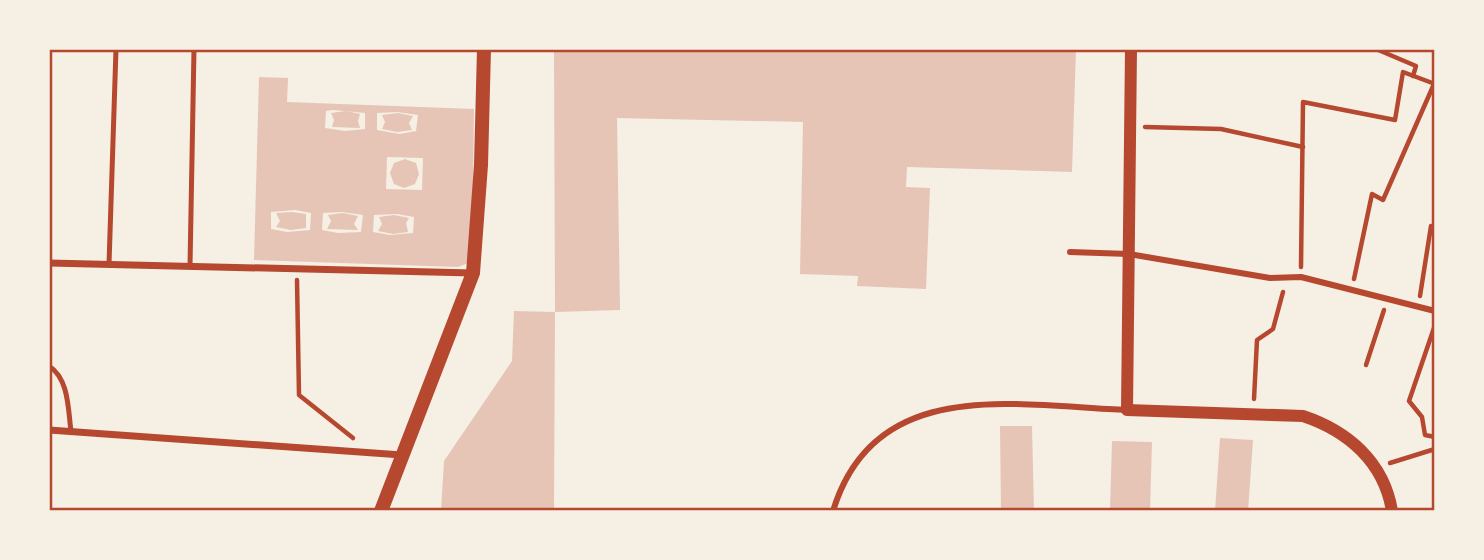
<svg xmlns="http://www.w3.org/2000/svg" width="1484" height="560" font-family="'Roboto Serif',serif">
	<rect width="100%" height="100%" fill="#f6efe4"/>
	<g fill="#e6c5b7" fill-rule="evenodd">
		<path d="M554,49H1076L1072,172L907,167L906,187L930,188L926,289L857,286L858,276L800,274L803,122L617,118L620,310L555,312Z"/>
		<path d="M259,77L288,78L287,102L474,109L472,256L468,263L458,267L254,260ZM333,110L365,113V129L345,131L325,128L326,111ZM397,112L418,115L416,131L400,134L377,130V113ZM387,157L423,158L422,190L386,189ZM295,210L311,213L310,230L287,232L271,229V212ZM342,212L363,215L361,232L338,233L322,230L323,213ZM397,214L414,217L413,233L390,235L373,232L374,215Z"/>
		<path d="M346,111L360,114L358,121L360,128L332,127L334,120L331,113Z"/>
		<path d="M398,113L413,116L409,123L412,130L397,132L382,129L385,122L382,115Z"/>
		<path d="M405,159L416,163L419,174L415,184L404,188L394,184L390,173L394,163Z"/>
		<path d="M292,212L306,214V228L291,230L276,227L280,221L276,213Z"/>
		<path d="M343,213L358,216L354,224L358,230L327,229L331,221L328,215Z"/>
		<path d="M394,215L409,218L406,223L408,232L393,234L378,231L382,224L379,217Z"/>
		<path d="M514,311L555,312L554,511H441L444,461L512,361Z"/>
		<path d="M1000,426H1032L1034,511H1001Z"/>
		<path d="M1220,438L1253,440L1248,511H1215Z"/>
		<path d="M1112,441L1152,442L1150,511H1110Z"/>
	</g>
	<g fill="none" stroke-linecap="round" stroke-linejoin="round">
		<g stroke="#b5482f" stroke-width="4.5">
			<path d="M1376,49L1416,66L1413,76"/>
			<path d="M1145,127L1221,129L1303,147"/>
			<path d="M1301,267L1303,102L1395,120L1403,72L1435,84"/>
			<path d="M1354,279L1372,194L1383,200L1434,84"/>
			<path d="M297,280L299,395L353,438"/>
			<path d="M1420,296L1431,226"/>
			<path d="M1435,325L1409,401L1422,417L1425,435L1435,437"/>
			<path d="M1366,365L1384,310"/>
			<path d="M1254,399L1257,340L1273,329L1283,292"/>
			<path d="M1390,463L1435,449"/>
		</g>
		<g stroke="#b5482f" stroke-width="5">
			<path d="M109,264L116,49"/>
			<path d="M190,266L194,49"/>
			<path d="M49,366C69,379 68,409 71,431"/>
		</g>
		<g stroke="#b5482f" stroke-width="6">
			<path d="M1070,252L1129,254L1270,278L1301,277L1435,311"/>
			<path d="M833,511C875,374 1017,406 1127,410"/>
		</g>
		<g stroke="#b5482f" stroke-width="7">
			<path d="M49,263L473,273"/>
			<path d="M49,430L402,455"/>
		</g>
		<path stroke="#b5482f" stroke-width="12" d="M1131,49L1127,410L1303,416C1348,431 1384,462 1392,511"/>
		<path stroke="#b5482f" stroke-width="14" d="M381,511L473,273L481,165L484,49"/>
	</g>
	<rect width="1484" height="560" fill="none" stroke="#f6efe4" stroke-width="102"/>
	<rect x="51" y="51" width="1382" height="458" fill="none" stroke="#b5482f" stroke-width="2.5"/>
</svg>
